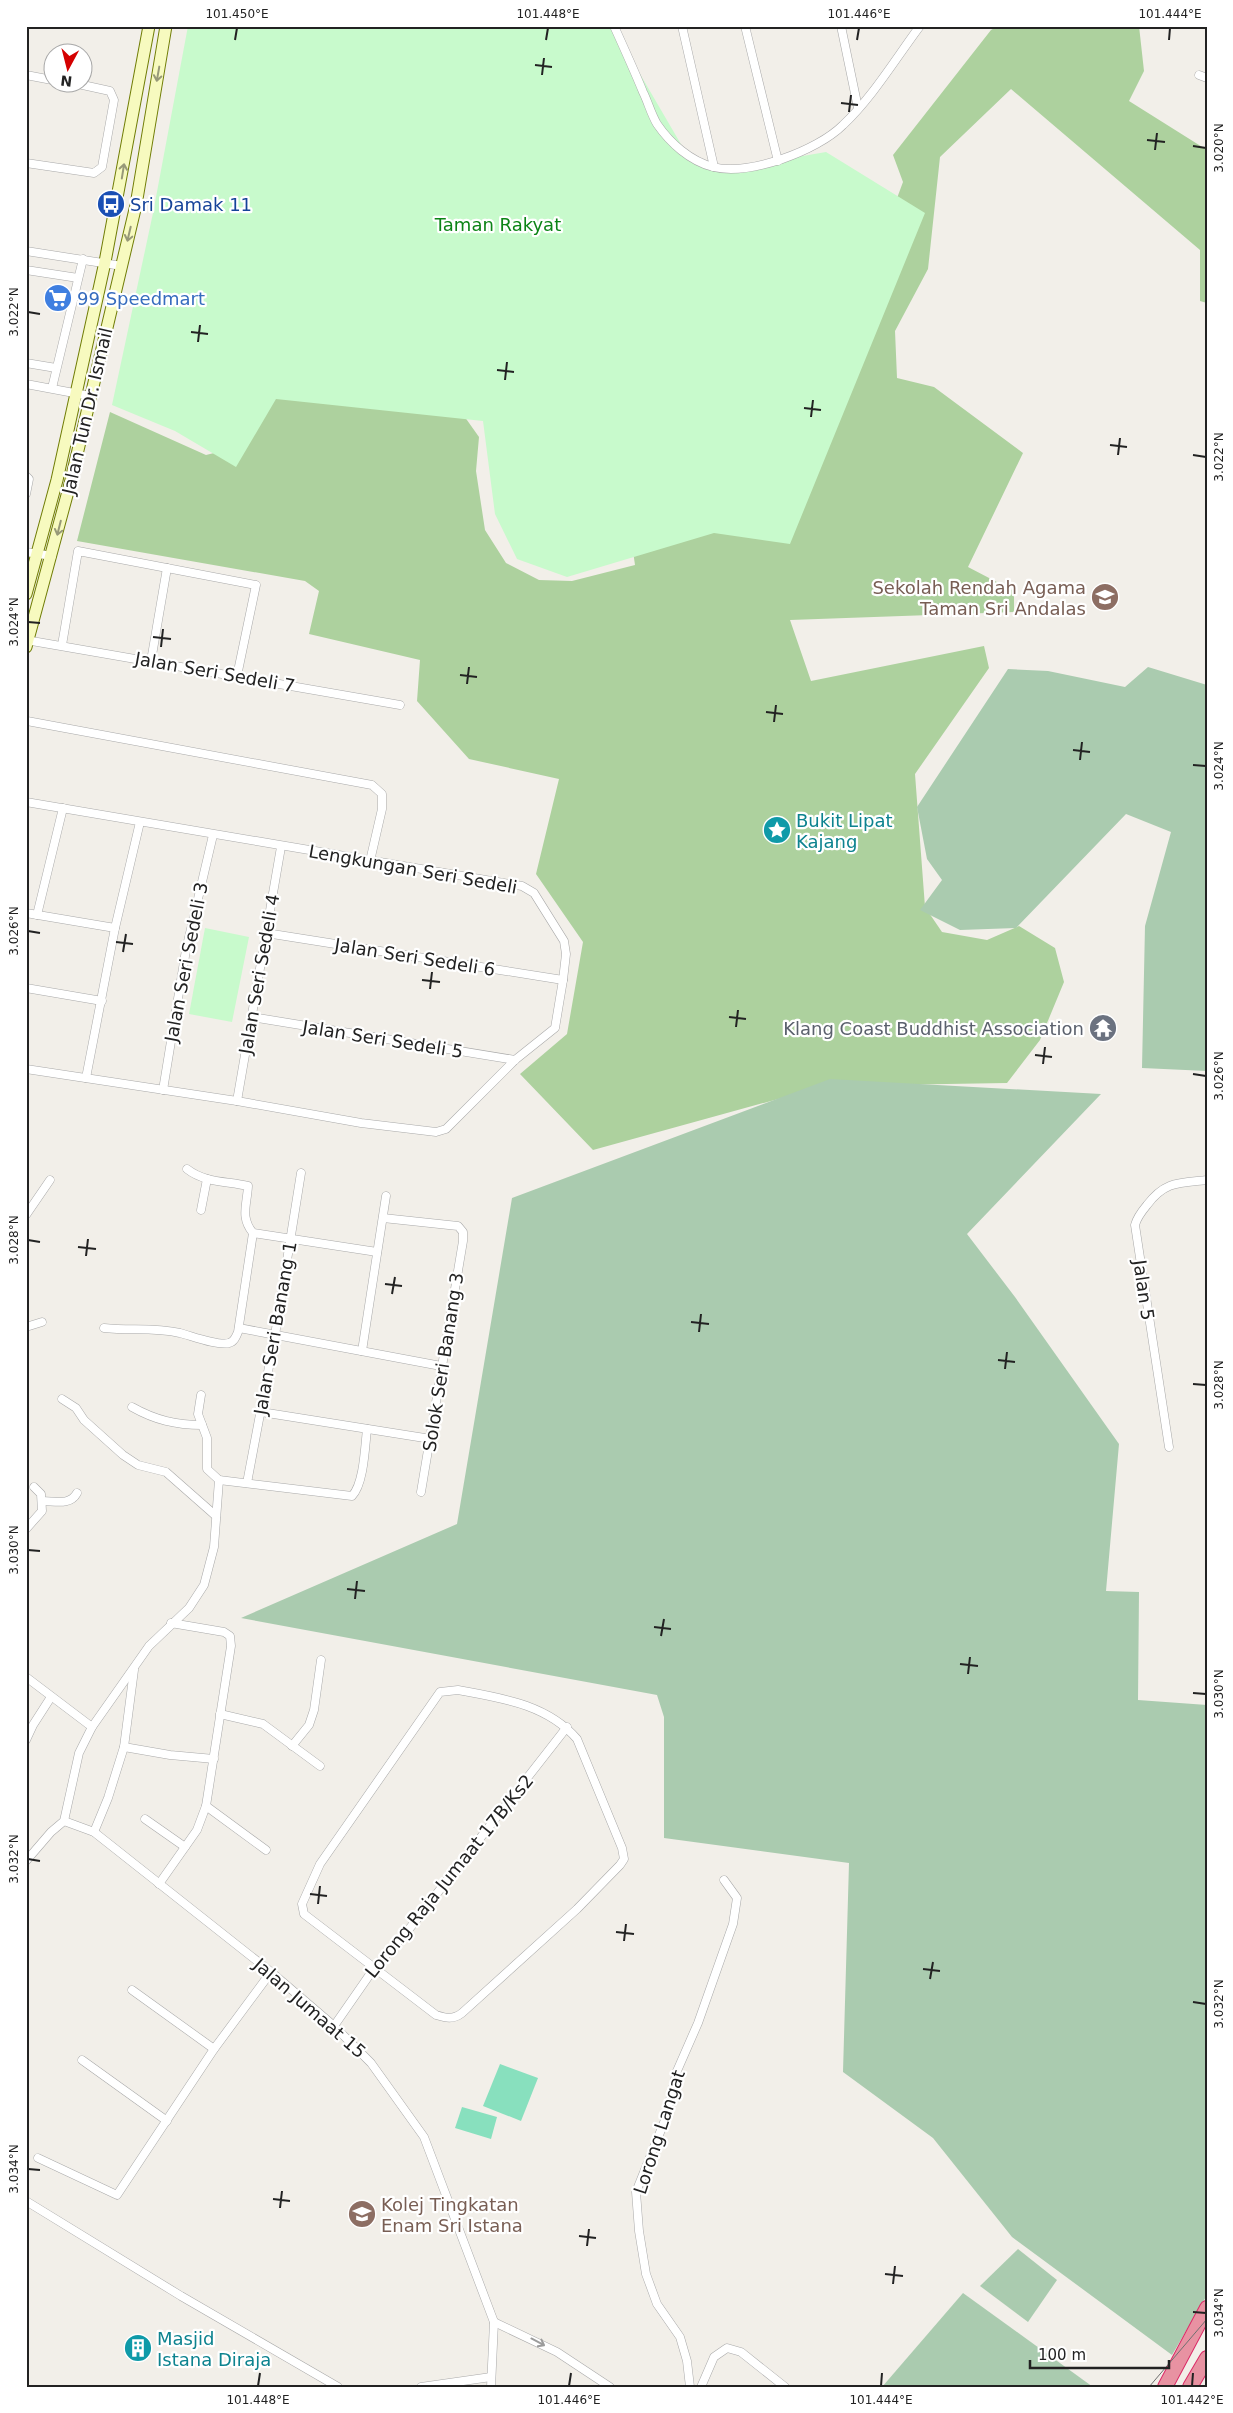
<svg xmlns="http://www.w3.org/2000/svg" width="1233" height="2413" font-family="'DejaVu Sans',sans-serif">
	<rect width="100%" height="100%" fill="#f2efe9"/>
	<path fill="#add19e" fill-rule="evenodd" d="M998,26H1139L1144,71L1129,101L1207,150V303L1200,301V250L1011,89L940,157L928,269L895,331L897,378L934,387L1023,453L968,567L1014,591V612L790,620L811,681L984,646L989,668L915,774L925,907L942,932L987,940L1019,926L1055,948L1064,982L1040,1040L1007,1083L825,1086L593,1150L520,1074L567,1034L583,942L536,874L559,779L469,759L417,701L420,660L309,634L319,591L305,581L77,541L110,412L206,455L230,449L268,330L647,128L874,260L903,182L893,155L991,30ZM358,311L631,537L635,565L572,581L539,580L506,563L485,530L476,471L479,437L462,413Z"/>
	<g fill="#aacbaf">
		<path d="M1148,667L1207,685V1071L1142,1068L1145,926L1171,832L1126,814L1016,928L960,930L920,910L942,880L927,859L917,807L1008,669L1048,671L1125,687Z"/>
		<path d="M830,1079L1101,1094L967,1234L1015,1297L1119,1444L1106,1591L1139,1592L1138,1700L1207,1705V2295L1172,2355L1012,2237L933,2138L843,2072L849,1863L664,1838V1717L657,1695L241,1618L457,1524L512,1198Z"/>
		<path d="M1018,2249L1057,2280L1028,2322L980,2286Z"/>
		<path d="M963,2293L1093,2387H882Z"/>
	</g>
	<g fill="#c8facc">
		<path d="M188,26H612L689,158L732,168L826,152L925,213L790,544L714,533L567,577L517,559L495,514L483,421L276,399L236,467L175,431L112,405L153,213Z"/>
		<path d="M205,928L249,937L232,1022L189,1014Z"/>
	</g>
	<g fill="#88e0be">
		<path d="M500,2064L538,2078L521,2121L483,2106Z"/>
		<path d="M462,2107L497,2117L491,2139L455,2128Z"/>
	</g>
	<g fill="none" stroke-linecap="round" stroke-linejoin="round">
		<defs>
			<g id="street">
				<path d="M614,26C624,48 634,70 643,92C648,102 651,114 657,124C670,143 690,161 713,167C749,176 817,151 843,125C872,98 896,58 920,26"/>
				<path d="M682,26L714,167"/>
				<path d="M745,26L778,161"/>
				<path d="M841,26L858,108"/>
				<path d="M26,75L52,80"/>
				<path d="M1199,75L1207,78"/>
				<path d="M26,163L94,173L102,167L114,100L110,91L69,82"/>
				<path d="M26,251L122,266"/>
				<path d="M26,270L78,278"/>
				<path d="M26,363L56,368"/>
				<path d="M26,384L90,396"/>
				<path d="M52,388L83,259"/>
				<path d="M26,476L29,479L26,494"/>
				<path d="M26,552L52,556"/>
				<path d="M26,640L400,705"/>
				<path d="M62,645L78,551L256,585L237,676"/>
				<path d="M151,661L167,568"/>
				<path d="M27,721L372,785L382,794V809L370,861"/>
				<path d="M26,802L522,886L534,893L564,941L566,954L563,980L555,1028L515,1060L446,1129L436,1132L361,1123L237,1101L26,1069"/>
				<path d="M26,913L115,928"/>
				<path d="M37,915L63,808"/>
				<path d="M266,933L563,980"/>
				<path d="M26,988L102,1001"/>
				<path d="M252,1017L515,1060"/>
				<path d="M86,1078L115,928L140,822"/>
				<path d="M163,1090L186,950L213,835"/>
				<path d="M237,1101L281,847"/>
				<path d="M187,1169C205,1183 227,1181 248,1186C247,1205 240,1217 253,1233L377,1252"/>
				<path d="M201,1210L207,1179"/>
				<path d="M26,1215L50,1180"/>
				<path d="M383,1218L458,1226L463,1232V1241L421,1492"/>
				<path d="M26,1327L42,1322"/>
				<path d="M104,1328C130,1331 153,1327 180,1333C192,1336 217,1346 229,1343C234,1342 236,1337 238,1332L253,1233"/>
				<path d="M239,1328L441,1366"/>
				<path d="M362,1351L386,1196"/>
				<path d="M201,1395L198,1414L207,1438V1469L219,1480L352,1496C364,1484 365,1446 367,1429"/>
				<path d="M62,1399L76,1408L84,1420L123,1455L138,1465L166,1472L216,1516"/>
				<path d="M132,1407C155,1420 176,1425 202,1425"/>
				<path d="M261,1412L431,1439"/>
				<path d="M1169,1447L1135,1225C1137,1217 1142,1211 1147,1205C1165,1181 1179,1183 1207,1180"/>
				<path d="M247,1483L275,1335L301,1173"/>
				<path d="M42,1501C55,1501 70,1506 77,1493"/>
				<path d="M26,1529L42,1511L41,1494L34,1487"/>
				<path d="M26,1677L92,1727"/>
				<path d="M458,1690C501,1698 547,1704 577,1739L622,1848L624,1859L620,1865L577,1909L462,2013C453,2020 446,2018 436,2015L304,1914L302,1904L320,1864L440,1692Z"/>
				<path d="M220,1714L263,1724L320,1766"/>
				<path d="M26,1740L33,1725L51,1697"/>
				<path d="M292,1746L309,1725L314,1710L321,1660"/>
				<path d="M124,1747L170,1755L214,1759"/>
				<path d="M206,1806L266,1850"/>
				<path d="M145,1819L185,1847"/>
				<path d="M64,1821L94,1832L271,1972L334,2026L371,2063L424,2137L494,2322L491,2387"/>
				<path d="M94,1832L108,1798L124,1747L134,1670"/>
				<path d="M26,1861L51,1832L64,1821L79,1753L92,1727L149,1646L189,1608L204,1585L214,1547L219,1480"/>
				<path d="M159,1884L197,1830L206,1806L231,1646L230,1636L224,1632L171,1623"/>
				<path d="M132,1990L214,2049"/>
				<path d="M334,2026L375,1967L406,1933L567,1727"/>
				<path d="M82,2060L167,2121"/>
				<path d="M38,2158L117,2195L214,2049L271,1972"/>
				<path d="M26,2201L181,2296L338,2387"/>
				<path d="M494,2322L557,2352L610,2387"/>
				<path d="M421,2387L491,2377"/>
				<path d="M690,2387L687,2361L680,2337L657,2304L646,2274L639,2231L636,2192L665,2120L677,2071L698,2023L733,1924L737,1898L724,1880"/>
				<path d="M701,2387L714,2357L727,2348L741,2352L785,2387"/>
			</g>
			<g id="secondary">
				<path d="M26,594L57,480L105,262L149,26"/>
				<path d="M26,647L70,484L136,205L166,26"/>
			</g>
			<g id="highway">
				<path d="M1165,2387L1207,2308"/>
				<path d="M1190,2387L1207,2358"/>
			</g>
		</defs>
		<use href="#street" stroke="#a9a9a9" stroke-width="9"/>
		<use href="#secondary" stroke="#707d05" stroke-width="13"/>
		<use href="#highway" stroke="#dc2a67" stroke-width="16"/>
		<use href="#street" stroke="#fff" stroke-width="8"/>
		<use href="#secondary" stroke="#f7fabf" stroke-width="11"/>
		<use href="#highway" stroke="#e892a2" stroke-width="14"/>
		<path stroke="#707070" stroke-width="1" d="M1149,2387L1207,2319"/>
	</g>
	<defs><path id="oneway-shaft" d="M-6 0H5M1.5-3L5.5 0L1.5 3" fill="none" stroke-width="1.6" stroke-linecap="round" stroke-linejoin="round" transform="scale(1.25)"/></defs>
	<g stroke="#979978">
		<use href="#oneway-shaft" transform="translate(158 74) rotate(100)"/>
		<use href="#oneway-shaft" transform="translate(123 171) rotate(-81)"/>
		<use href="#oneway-shaft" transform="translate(129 234) rotate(103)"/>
		<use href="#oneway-shaft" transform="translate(59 528) rotate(104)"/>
	</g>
	<use stroke="#9c9c9c" href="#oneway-shaft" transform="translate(538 2342) rotate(28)"/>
	<path fill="none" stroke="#222" stroke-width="2" d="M235,40L237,28M546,40L548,28M857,40L859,28M1169,40L1170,28M535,65L552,67M542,75L544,58M841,103L858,105M849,112L851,95M1147,140L1165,142M1193,146L1206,148M1155,150L1157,133M28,312L40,314M191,332L208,334M198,342L200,325M497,370L514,372M505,380L507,362M804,408L821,410M811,417L813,400M1110,445L1127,447M1118,455L1120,438M1193,455L1206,457M28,622L40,623M153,637L171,639M161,647L163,629M460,675L477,677M467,684L469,667M766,712L783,714M774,722L776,705M1073,750L1090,752M1080,760L1082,742M1193,765L1206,766M28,931L40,933M116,942L133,944M123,952L126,934M422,980L440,982M430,989L432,972M729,1017L746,1019M736,1027L738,1010M1035,1055L1052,1057M1043,1064L1045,1047M1193,1074L1206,1076M28,1240L40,1242M78,1247L96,1249M86,1256L88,1239M385,1284L402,1286M392,1294L395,1277M691,1322L709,1324M699,1332L701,1314M998,1360L1015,1362M1005,1369L1007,1352M1193,1384L1206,1385M28,1550L40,1551M347,1589L365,1591M355,1599L357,1581M654,1627L671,1629M661,1636L664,1619M960,1664L978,1666M968,1674L970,1657M1193,1693L1206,1694M28,1859L40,1861M310,1894L327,1896M318,1904L320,1886M616,1932L634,1934M624,1941L626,1924M923,1969L940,1971M930,1979L933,1962M1193,2002L1206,2004M28,2169L40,2170M273,2199L290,2201M280,2208L282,2191M579,2236L596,2238M587,2246L589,2229M885,2274L903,2276M893,2284L895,2266M1193,2312L1206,2313M258,2386L260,2373M569,2386L571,2373M881,2386L882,2373M1192,2386L1193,2373"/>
	<defs>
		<symbol id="bus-disc" viewBox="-11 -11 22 22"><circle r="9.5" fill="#1a4fb4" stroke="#fff"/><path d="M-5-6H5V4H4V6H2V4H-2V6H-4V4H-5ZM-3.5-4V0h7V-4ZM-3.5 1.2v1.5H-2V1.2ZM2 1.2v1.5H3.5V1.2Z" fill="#fff"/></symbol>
		<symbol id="supermarket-disc" viewBox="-11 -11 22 22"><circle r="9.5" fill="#3f7fe0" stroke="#fff"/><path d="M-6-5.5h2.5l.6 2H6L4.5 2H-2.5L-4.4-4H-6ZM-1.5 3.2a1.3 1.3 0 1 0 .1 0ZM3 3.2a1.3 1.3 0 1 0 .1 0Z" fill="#fff"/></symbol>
		<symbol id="school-disc" viewBox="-11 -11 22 22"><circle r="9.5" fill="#8d6e63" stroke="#fff"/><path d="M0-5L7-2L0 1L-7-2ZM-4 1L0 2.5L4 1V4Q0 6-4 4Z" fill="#fff"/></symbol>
		<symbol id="sight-disc" viewBox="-11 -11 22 22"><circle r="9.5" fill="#0f9aa8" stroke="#fff"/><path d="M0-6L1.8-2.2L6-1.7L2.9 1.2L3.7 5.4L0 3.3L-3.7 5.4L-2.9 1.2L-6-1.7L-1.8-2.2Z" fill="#fff"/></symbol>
		<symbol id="temple-disc" viewBox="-11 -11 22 22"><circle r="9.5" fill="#6b7280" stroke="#fff"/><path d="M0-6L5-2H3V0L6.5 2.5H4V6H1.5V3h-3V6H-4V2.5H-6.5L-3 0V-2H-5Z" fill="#fff"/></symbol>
		<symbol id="building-disc" viewBox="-11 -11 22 22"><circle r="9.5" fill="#0f9aa8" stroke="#fff"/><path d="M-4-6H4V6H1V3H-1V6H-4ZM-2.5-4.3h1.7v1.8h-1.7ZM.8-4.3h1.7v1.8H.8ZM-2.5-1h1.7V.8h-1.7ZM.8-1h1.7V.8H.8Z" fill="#fff"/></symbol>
	</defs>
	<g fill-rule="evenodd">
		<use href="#bus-disc" x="95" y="188" width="32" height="32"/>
		<use href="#supermarket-disc" x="42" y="282" width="32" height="32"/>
		<use href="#school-disc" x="1089" y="581" width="32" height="32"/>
		<use href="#sight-disc" x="761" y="814" width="32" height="32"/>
		<use href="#temple-disc" x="1087" y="1012" width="32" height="32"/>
		<use href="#school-disc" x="346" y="2198" width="32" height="32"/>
		<use href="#building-disc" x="122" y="2332" width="32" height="32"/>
	</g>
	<g text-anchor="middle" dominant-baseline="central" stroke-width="4.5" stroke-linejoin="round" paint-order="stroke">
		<g font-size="18" fill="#164399" stroke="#fff" text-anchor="start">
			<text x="130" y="204">Sri Damak 11</text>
		</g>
		<g font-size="18" fill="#0c8416" stroke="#fff">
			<text x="498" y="224">Taman Rakyat</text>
		</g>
		<g font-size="18" fill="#366cbe" stroke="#fff" text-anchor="start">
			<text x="77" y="298">99 Speedmart</text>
		</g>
		<g font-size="18" fill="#222" stroke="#fff">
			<text transform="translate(87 411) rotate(-77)">Jalan Tun Dr. Ismail</text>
			<text transform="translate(215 672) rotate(10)">Jalan Seri Sedeli 7</text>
			<text transform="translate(413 869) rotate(10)">Lengkungan Seri Sedeli</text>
			<text transform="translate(415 957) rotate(9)">Jalan Seri Sedeli 6</text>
			<text transform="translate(186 962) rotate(-79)">Jalan Seri Sedeli 3</text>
			<text transform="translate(259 974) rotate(-80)">Jalan Seri Sedeli 4</text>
			<text transform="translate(383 1039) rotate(9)">Jalan Seri Sedeli 5</text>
			<text transform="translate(1144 1290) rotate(82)">Jalan 5</text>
			<text transform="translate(275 1328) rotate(-80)">Jalan Seri Banang 1</text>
			<text transform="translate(443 1362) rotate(-81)">Solok Seri Banang 3</text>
			<text transform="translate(449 1876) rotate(-51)">Lorong Raja Jumaat 17B/Ks2</text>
			<text transform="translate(310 2008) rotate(41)">Jalan Jumaat 15</text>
			<text transform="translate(659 2132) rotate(-72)">Lorong Langat</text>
		</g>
		<g font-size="18" fill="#785e54" stroke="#fff" text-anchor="end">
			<text x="1086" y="587">Sekolah Rendah Agama<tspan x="1086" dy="21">Taman Sri Andalas</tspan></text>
			<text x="381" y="2204" text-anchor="start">Kolej Tingkatan<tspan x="381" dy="21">Enam Sri Istana</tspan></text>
		</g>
		<g font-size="18" fill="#0d838f" stroke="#fff" text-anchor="start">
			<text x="796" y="820">Bukit Lipat<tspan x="796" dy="21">Kajang</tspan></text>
			<text x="157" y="2338">Masjid<tspan x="157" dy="21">Istana Diraja</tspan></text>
		</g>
		<g font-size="18" fill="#5b616d" stroke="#fff" text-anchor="end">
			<text x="1084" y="1028">Klang Coast Buddhist Association</text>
		</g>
	</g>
	<rect width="1233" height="2413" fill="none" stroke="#ffffff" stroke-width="55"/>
	<g transform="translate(68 68) rotate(187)"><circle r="24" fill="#ffffff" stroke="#a7a7a7"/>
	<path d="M0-4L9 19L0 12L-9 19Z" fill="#d40000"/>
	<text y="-8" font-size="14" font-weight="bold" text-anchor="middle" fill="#222222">N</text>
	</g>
	<path d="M1030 2360v8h139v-8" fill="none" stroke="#222222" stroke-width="2.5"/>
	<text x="1038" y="2360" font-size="15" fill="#222222" stroke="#ffffff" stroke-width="4" paint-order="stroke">100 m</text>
	<rect x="28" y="28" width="1178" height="2358" fill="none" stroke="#222" stroke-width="2"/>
	<g font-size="12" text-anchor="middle" fill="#222">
		<text x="237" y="18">101.450°E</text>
		<text x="548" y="18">101.448°E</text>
		<text x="859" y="18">101.446°E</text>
		<text x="1170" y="18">101.444°E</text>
		<text transform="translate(1219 148) rotate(-90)" y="4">3.020°N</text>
		<text transform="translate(14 312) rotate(-90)" y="4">3.022°N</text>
		<text transform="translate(1219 457) rotate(-90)" y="4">3.022°N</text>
		<text transform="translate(14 622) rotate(-90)" y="4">3.024°N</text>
		<text transform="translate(1219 766) rotate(-90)" y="4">3.024°N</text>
		<text transform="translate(14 931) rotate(-90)" y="4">3.026°N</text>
		<text transform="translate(1219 1076) rotate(-90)" y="4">3.026°N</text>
		<text transform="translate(14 1240) rotate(-90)" y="4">3.028°N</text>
		<text transform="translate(1219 1385) rotate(-90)" y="4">3.028°N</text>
		<text transform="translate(14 1550) rotate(-90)" y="4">3.030°N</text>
		<text transform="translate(1219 1694) rotate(-90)" y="4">3.030°N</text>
		<text transform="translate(14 1859) rotate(-90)" y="4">3.032°N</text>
		<text transform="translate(1219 2004) rotate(-90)" y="4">3.032°N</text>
		<text transform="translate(14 2169) rotate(-90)" y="4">3.034°N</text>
		<text transform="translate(1219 2313) rotate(-90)" y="4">3.034°N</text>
		<text x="258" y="2404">101.448°E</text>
		<text x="569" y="2404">101.446°E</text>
		<text x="881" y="2404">101.444°E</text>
		<text x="1192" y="2404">101.442°E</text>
	</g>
</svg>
